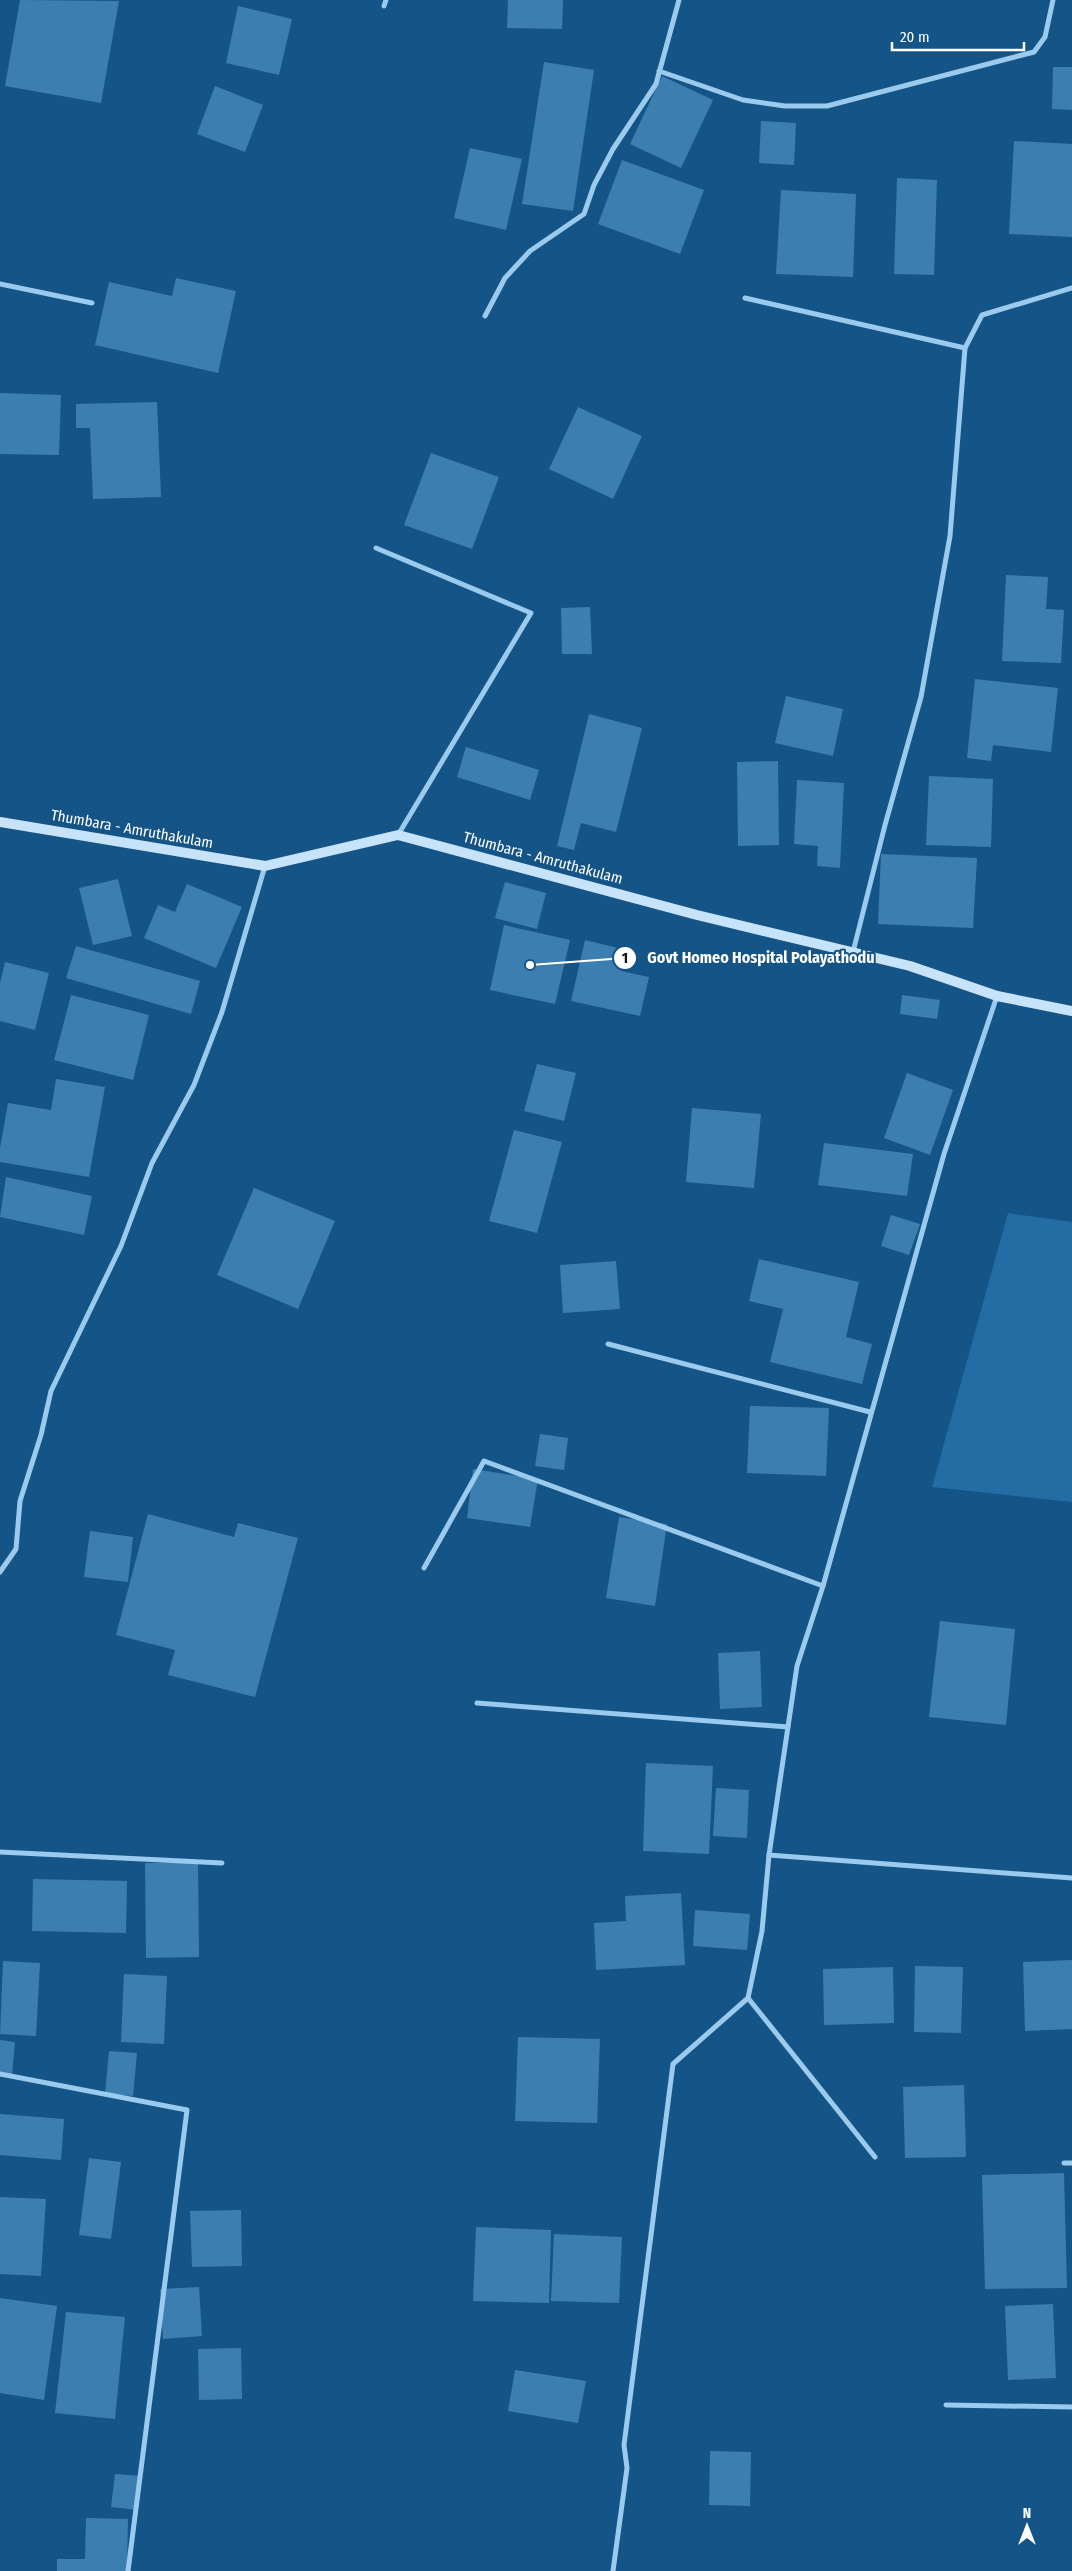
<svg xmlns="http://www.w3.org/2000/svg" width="1072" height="2571" font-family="'Fira Sans Condensed',sans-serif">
	<rect width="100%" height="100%" fill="#155486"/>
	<path fill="#236ca4" d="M1008,1213L1072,1222V1502L932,1487Z"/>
	<g fill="#3d7eb0">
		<path d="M20,0L119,1L101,103L5,86Z"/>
		<path d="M508,0H563L562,29L507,28Z"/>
		<path d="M238,6L292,19L279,75L226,63Z"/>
		<path d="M544,62L594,70L573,211L522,204Z"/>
		<path d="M1053,67H1072V110L1052,109Z"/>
		<path d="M662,76L713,100L681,168L630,144Z"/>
		<path d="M215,86L263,105L245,152L197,134Z"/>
		<path d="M761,121L796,123L794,165L759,163Z"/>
		<path d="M1014,141L1072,144V237L1009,234Z"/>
		<path d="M470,148L522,159L506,230L454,218Z"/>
		<path d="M622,160L704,190L680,254L598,224Z"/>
		<path d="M897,178L937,180L934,275L894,274Z"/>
		<path d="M781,190L856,194L853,277L776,274Z"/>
		<path d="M176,278L236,291L218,373L95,345L109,282L172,296Z"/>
		<path d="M0,393L61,395L59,455L0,454Z"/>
		<path d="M157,402L161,497L93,499L90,428H76V404Z"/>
		<path d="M578,407L642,436L613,499L549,469Z"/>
		<path d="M431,453L499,477L472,549L404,525Z"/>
		<path d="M1006,575L1048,577L1046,609L1064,610L1061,663L1002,661Z"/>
		<path d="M590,607L592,654H562L561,608Z"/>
		<path d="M975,679L1058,688L1051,752L993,745L991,761L967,758Z"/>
		<path d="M786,696L843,709L833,756L775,743Z"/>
		<path d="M589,714L642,728L616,832L581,823L574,850L557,846Z"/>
		<path d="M466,747L539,770L530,800L457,777Z"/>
		<path d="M778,761L779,845L738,846L737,762Z"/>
		<path d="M929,776L993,779L991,847L926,845Z"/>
		<path d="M797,780L844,783L840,868L817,866L818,846L794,844Z"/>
		<path d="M881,854L977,858L973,928L878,924Z"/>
		<path d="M118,879L132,936L93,945L79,888Z"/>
		<path d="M505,882L546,893L537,929L495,918Z"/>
		<path d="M187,884L242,907L216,968L144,938L158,905L175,912Z"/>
		<path d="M504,925L570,940L555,1004L490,990Z"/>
		<path d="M585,940L626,950L621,971L649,977L640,1016L571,1001Z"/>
		<path d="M76,946L200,981L191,1014L66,978Z"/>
		<path d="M5,962L49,973L35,1030L0,1021V983Z"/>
		<path d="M71,995L149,1015L133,1080L54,1060Z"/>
		<path d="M902,995L940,1000L937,1019L900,1014Z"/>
		<path d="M537,1064L576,1073L564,1121L524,1111Z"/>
		<path d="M907,1073L953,1090L930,1155L884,1138Z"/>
		<path d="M56,1079L105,1087L89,1177L0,1162V1148L8,1103L51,1110Z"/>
		<path d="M692,1108L761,1114L754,1188L686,1182Z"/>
		<path d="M514,1130L562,1142L537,1233L489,1221Z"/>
		<path d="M824,1143L913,1154L907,1196L818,1185Z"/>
		<path d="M6,1177L92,1196L84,1235L0,1217Z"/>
		<path d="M254,1188L335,1221L298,1309L217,1275Z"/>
		<path d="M891,1215L920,1224L909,1255L881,1246Z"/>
		<path d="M759,1259L859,1282L846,1337L872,1344L862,1384L770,1362L783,1309L749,1301Z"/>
		<path d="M616,1261L620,1309L563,1313L560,1265Z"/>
		<path d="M750,1406L829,1408L826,1476L747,1473Z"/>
		<path d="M540,1434L568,1438L564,1470L535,1466Z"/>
		<path d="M473,1469L538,1479L530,1527L467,1518Z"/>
		<path d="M148,1514L234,1537L238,1523L298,1538L255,1697L168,1675L175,1650L116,1635Z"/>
		<path d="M619,1517L667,1524L655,1606L606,1598Z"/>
		<path d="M90,1531L133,1537L128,1582L84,1577Z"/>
		<path d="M940,1621L1015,1629L1006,1725L929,1717Z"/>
		<path d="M760,1651L762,1707L720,1709L718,1653Z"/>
		<path d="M646,1763L713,1766L709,1854L643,1851Z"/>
		<path d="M716,1788L749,1790L747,1838L713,1836Z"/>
		<path d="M145,1863H198L199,1957L146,1958Z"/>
		<path d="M33,1879L127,1881L126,1933L32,1931Z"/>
		<path d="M681,1893L685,1965L596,1970L594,1923L626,1921L625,1896Z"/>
		<path d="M695,1910L750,1914L747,1950L693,1946Z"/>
		<path d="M1072,1960V2029L1025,2031L1023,1962Z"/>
		<path d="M3,1961L40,1963L36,2036L0,2034Z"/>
		<path d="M915,1966L963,1967L961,2033L914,2032Z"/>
		<path d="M893,1967L894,2023L824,2025L823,1969Z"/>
		<path d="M124,1974L167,1976L164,2044L121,2042Z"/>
		<path d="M518,2037L600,2039L597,2123L515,2121Z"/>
		<path d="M0,2040L15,2042L12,2076L0,2075Z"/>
		<path d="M109,2051L137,2053L133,2096L105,2094Z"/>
		<path d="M964,2085L966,2157L905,2158L903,2087Z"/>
		<path d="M0,2114L64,2119L61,2160L0,2155Z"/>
		<path d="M89,2158L121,2162L111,2239L79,2235Z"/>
		<path d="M1064,2173L1067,2288L985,2289L982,2175Z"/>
		<path d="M0,2197L46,2199L41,2276L0,2274Z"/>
		<path d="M241,2210L242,2266L192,2267L190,2211Z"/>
		<path d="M476,2227L551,2230L549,2303L473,2301Z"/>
		<path d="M554,2234L622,2237L619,2303L551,2301Z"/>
		<path d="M199,2287L202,2336L163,2339L160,2289Z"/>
		<path d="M0,2298L57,2306L44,2400L0,2393Z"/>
		<path d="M1053,2304L1056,2378L1008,2380L1005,2306Z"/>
		<path d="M66,2312L125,2317L115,2419L55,2413Z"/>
		<path d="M241,2348L242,2399L199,2400L198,2349Z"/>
		<path d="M515,2370L586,2381L578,2423L508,2411Z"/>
		<path d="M710,2451L751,2452L750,2506L709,2505Z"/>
		<path d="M115,2474L142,2476L138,2510L111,2507Z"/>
		<path d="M86,2518L128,2519L127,2571H57V2559H85Z"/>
	</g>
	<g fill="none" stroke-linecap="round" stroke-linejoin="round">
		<g stroke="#9acaee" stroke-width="5">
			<path d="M384,6L386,0"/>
			<path d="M659,71L743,100L785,106H827L1034,52L1045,37L1053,0"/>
			<path d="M0,284L92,303"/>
			<path d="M745,298L965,348"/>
			<path d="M485,316L505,278L530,251L584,214L594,185L613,149L656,84L679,0"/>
			<path d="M376,548L531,613L398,835"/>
			<path d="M853,952L885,825L921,697L950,536L965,348L982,315L1072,288"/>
			<path d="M608,1344L870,1412"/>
			<path d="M424,1568L484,1461L823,1586"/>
			<path d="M0,1572L16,1549L20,1501L41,1435L51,1391L121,1246L152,1163L194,1085L222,1012L265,866"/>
			<path d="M477,1703L788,1727"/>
			<path d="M0,1852L222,1863"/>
			<path d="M769,1855L1072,1878"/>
			<path d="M748,1998L875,2157"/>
			<path d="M0,2074L187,2110L128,2571"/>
			<path d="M1064,2163H1072"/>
			<path d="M946,2405L1072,2407"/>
			<path d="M613,2571L627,2468L624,2445L673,2064L748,1998L762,1931L769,1855L797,1666L823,1586L944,1154L997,996"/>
		</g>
		<path stroke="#c7e3fa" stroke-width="10" d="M0,822L265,866L398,835L697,915L910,966L997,996L1072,1011"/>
	</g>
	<g text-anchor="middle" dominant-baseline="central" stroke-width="4" stroke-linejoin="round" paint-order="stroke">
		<g font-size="15" fill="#fff" stroke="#155486">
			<text transform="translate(132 829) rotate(10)">Thumbara - Amruthakulam</text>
			<text transform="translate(543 858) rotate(15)">Thumbara - Amruthakulam</text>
		</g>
	</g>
	<path fill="none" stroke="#fff" stroke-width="2" d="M530 965L625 958"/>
	<g fill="#fff" stroke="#155486" stroke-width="2">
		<circle cx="530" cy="965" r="5"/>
		<circle cx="625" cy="958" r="12"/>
	</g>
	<g font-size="15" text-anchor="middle" font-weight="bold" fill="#111">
		<text x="625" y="963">1</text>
	</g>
	<g font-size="16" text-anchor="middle" font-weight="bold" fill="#fff" stroke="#155486" stroke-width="4" stroke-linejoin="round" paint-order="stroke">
		<text x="761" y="963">Govt Homeo Hospital Polayathodu</text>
	</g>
	<g transform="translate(1027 2526)" stroke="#155486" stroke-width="4" paint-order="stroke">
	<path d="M0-4L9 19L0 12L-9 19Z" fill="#ffffff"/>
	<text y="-8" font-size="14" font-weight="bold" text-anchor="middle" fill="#ffffff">N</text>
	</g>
	<path d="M892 42v8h132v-8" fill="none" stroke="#ffffff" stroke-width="2.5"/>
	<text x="900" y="42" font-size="15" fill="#ffffff" stroke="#155486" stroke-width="4" paint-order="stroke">20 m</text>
</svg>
